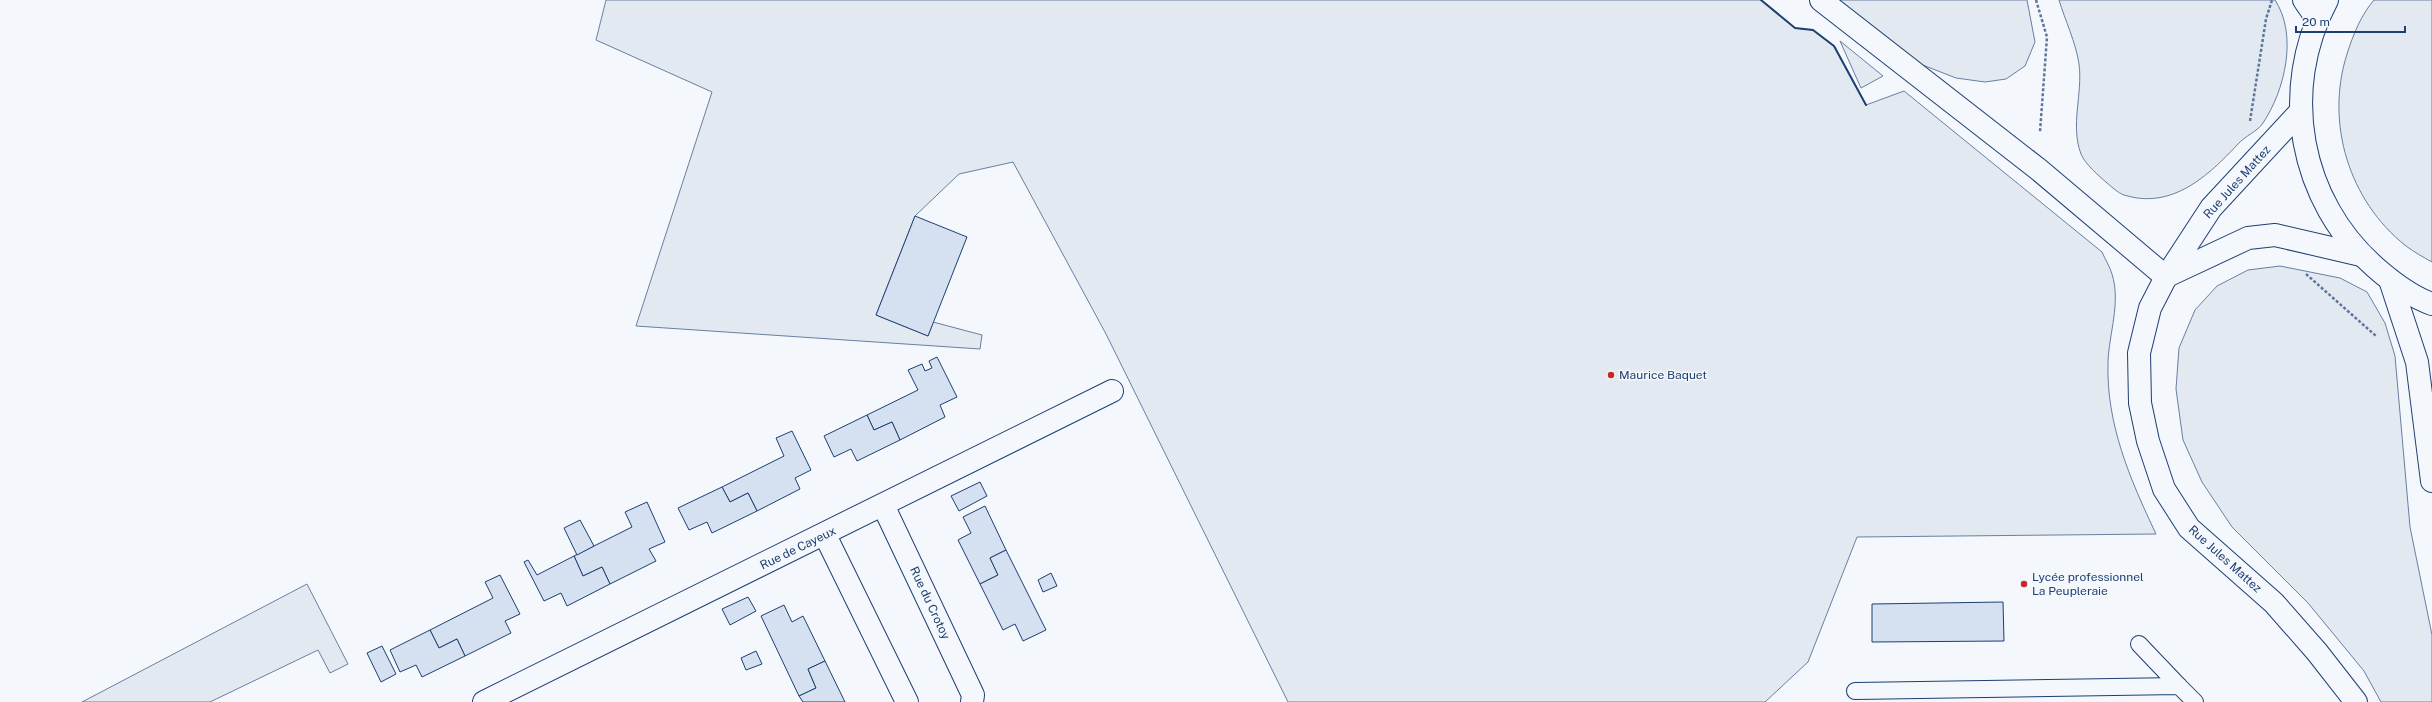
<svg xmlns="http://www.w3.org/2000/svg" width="2432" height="702" font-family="'Public Sans',sans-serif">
	<rect width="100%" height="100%" fill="#f4f7fb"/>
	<g fill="#e3e9f0" stroke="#687fa3">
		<path d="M606,0H1761L1795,28L1813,30L1834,46L1866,105L1904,91L2102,252C2105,259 2110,267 2112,274C2121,303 2109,333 2108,362C2106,424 2130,479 2156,534L1857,537L1808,662L1765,702H1288L1106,334L1013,162L959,174L915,216L876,315L928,336L933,322L982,335L980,349L636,326L712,92L596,40Z"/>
		<path d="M1835,0H2027L2035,42L2025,66L2006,79L1985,82L1956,78L1915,62Z"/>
		<path d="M2059,0H2275C2298,35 2285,90 2263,123C2258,131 2245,136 2238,144C2208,176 2172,210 2124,195C2118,193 2112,187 2107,183C2099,176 2085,164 2081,154C2070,125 2083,93 2079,64C2076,43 2065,20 2059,0Z"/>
		<path d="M2374,0H2432V262C2423,257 2414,252 2406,246C2349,201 2325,123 2347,54C2353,35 2361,15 2374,0Z"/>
		<path d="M1840,41L1883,76L1861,88Z"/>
		<path d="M2280,266L2340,278L2367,292L2385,323L2395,356L2410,527L2432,635V702H2381L2364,671L2308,603L2232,527L2202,482L2183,440L2176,389L2179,348L2195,310L2217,286L2248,270Z"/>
		<path d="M307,584L348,664L330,673L318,650L210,702H82Z"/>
	</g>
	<g fill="#d5e0f0" stroke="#1d3f73">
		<path d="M915,216L967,237L928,336L876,315Z"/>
		<path d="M937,357L957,397L940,405L945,417L900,440L892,422L874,430L867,415L918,390L908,370L922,364L925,371L932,368L929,361Z"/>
		<path d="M867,415L874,430L892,422L900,440L857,461L851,449L834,457L824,436Z"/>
		<path d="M792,431L811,470L795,478L800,489L757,511L748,493L730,502L722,487L784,456L776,438Z"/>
		<path d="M980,482L987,496L959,511L951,496Z"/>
		<path d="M722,487L730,502L748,493L757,511L712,533L707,522L689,530L678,508Z"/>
		<path d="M647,502L665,542L649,549L656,561L610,584L602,567L583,576L574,556L632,527L625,512Z"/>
		<path d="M985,506L1006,550L990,558L998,575L980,584L958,540L971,533L963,517Z"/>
		<path d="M580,520L594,546L577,555L564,528Z"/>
		<path d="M1006,550L1046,630L1023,641L1015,624L1003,630L980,584L998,575L990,558Z"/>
		<path d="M574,556L583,576L602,567L610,584L567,606L561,593L544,601L524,562L528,560L537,575Z"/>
		<path d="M1051,573L1057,586L1043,592L1038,580Z"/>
		<path d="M500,575L520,614L505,621L511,633L465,656L457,639L439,648L430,630L493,598L485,582Z"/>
		<path d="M748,597L756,611L730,625L722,609Z"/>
		<path d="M2003,602L2004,641L1872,642V604Z"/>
		<path d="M784,605L792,622L803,616L825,661L808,669L816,688L799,696L761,616Z"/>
		<path d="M430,630L439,648L457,639L465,656L422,677L416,665L400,672L390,650Z"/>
		<path d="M382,646L396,674L381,682L367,653Z"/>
		<path d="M756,651L762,664L746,670L741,658Z"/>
		<path d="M825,661L845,702H803L799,696L816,688L808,669Z"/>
	</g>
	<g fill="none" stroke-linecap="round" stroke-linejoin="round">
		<defs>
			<g id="lane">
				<path d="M2139,644L2179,686"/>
				<path d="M1855,691L2179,686L2195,702"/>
			</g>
			<g id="street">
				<path d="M1821,0L2038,169L2166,277"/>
				<path d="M2300,112L2211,208L2166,277L2150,308L2139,353L2140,403L2148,441L2164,489L2189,528L2274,603L2317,652L2356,702"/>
				<path d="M2167,276L2248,238L2275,235L2361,255"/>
				<path d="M883,505L973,695L972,702"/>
				<path d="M825,535L907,702"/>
				<path d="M484,702L1112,391"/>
			</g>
			<g id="secondary">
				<path d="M2304,0L2317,19"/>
				<path d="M2327,0C2279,90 2299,201 2376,268C2392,282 2412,297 2432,304"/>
				<path d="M2390,280L2417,362L2432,481"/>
			</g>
		</defs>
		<use href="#lane" stroke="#1d3f73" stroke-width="18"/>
		<use href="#street" stroke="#1d3f73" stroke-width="24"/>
		<use href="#secondary" stroke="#1d3f73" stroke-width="24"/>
		<g stroke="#5e769c" stroke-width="2.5" stroke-dasharray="3 2" stroke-linecap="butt">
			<path d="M2036,0L2047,37L2040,132"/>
			<path d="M2250,121L2266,19L2272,0"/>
			<path d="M2306,274L2376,336"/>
		</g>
		<use href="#lane" stroke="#f4f7fb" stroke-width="16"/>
		<use href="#street" stroke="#f4f7fb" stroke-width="22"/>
		<use href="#secondary" stroke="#f4f7fb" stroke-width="22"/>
		<path stroke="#1d3f73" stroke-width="2" d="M1761,0L1795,28L1813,30L1834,46L1866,105"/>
	</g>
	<g fill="#c62828" stroke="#f4f7fb" stroke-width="1.5">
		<circle cx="1611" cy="375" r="4"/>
		<circle cx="2024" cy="584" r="4"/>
	</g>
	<g text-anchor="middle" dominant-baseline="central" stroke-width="3" stroke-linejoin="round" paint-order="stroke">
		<g font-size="12" fill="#1d3f73" stroke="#f4f7fb">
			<text transform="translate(2237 182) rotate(-48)">Rue Jules Mattez</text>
			<text transform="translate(798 548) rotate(-26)">Rue de Cayeux</text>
			<text transform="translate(2225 559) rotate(42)">Rue Jules Mattez</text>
			<text transform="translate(930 603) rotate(65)">Rue du Crotoy</text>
		</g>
		<g font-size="12" fill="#1d3f73" stroke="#f4f7fb" text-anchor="start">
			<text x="1619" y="375">Maurice Baquet</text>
			<text x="2032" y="577">Lycée professionnel<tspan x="2032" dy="14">La Peupleraie</tspan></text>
		</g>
	</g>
	<path d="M2296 26v6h109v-6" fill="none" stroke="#1d3f73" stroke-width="2"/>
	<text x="2302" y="26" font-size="12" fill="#1d3f73" stroke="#f4f7fb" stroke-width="3" paint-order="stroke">20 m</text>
</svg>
